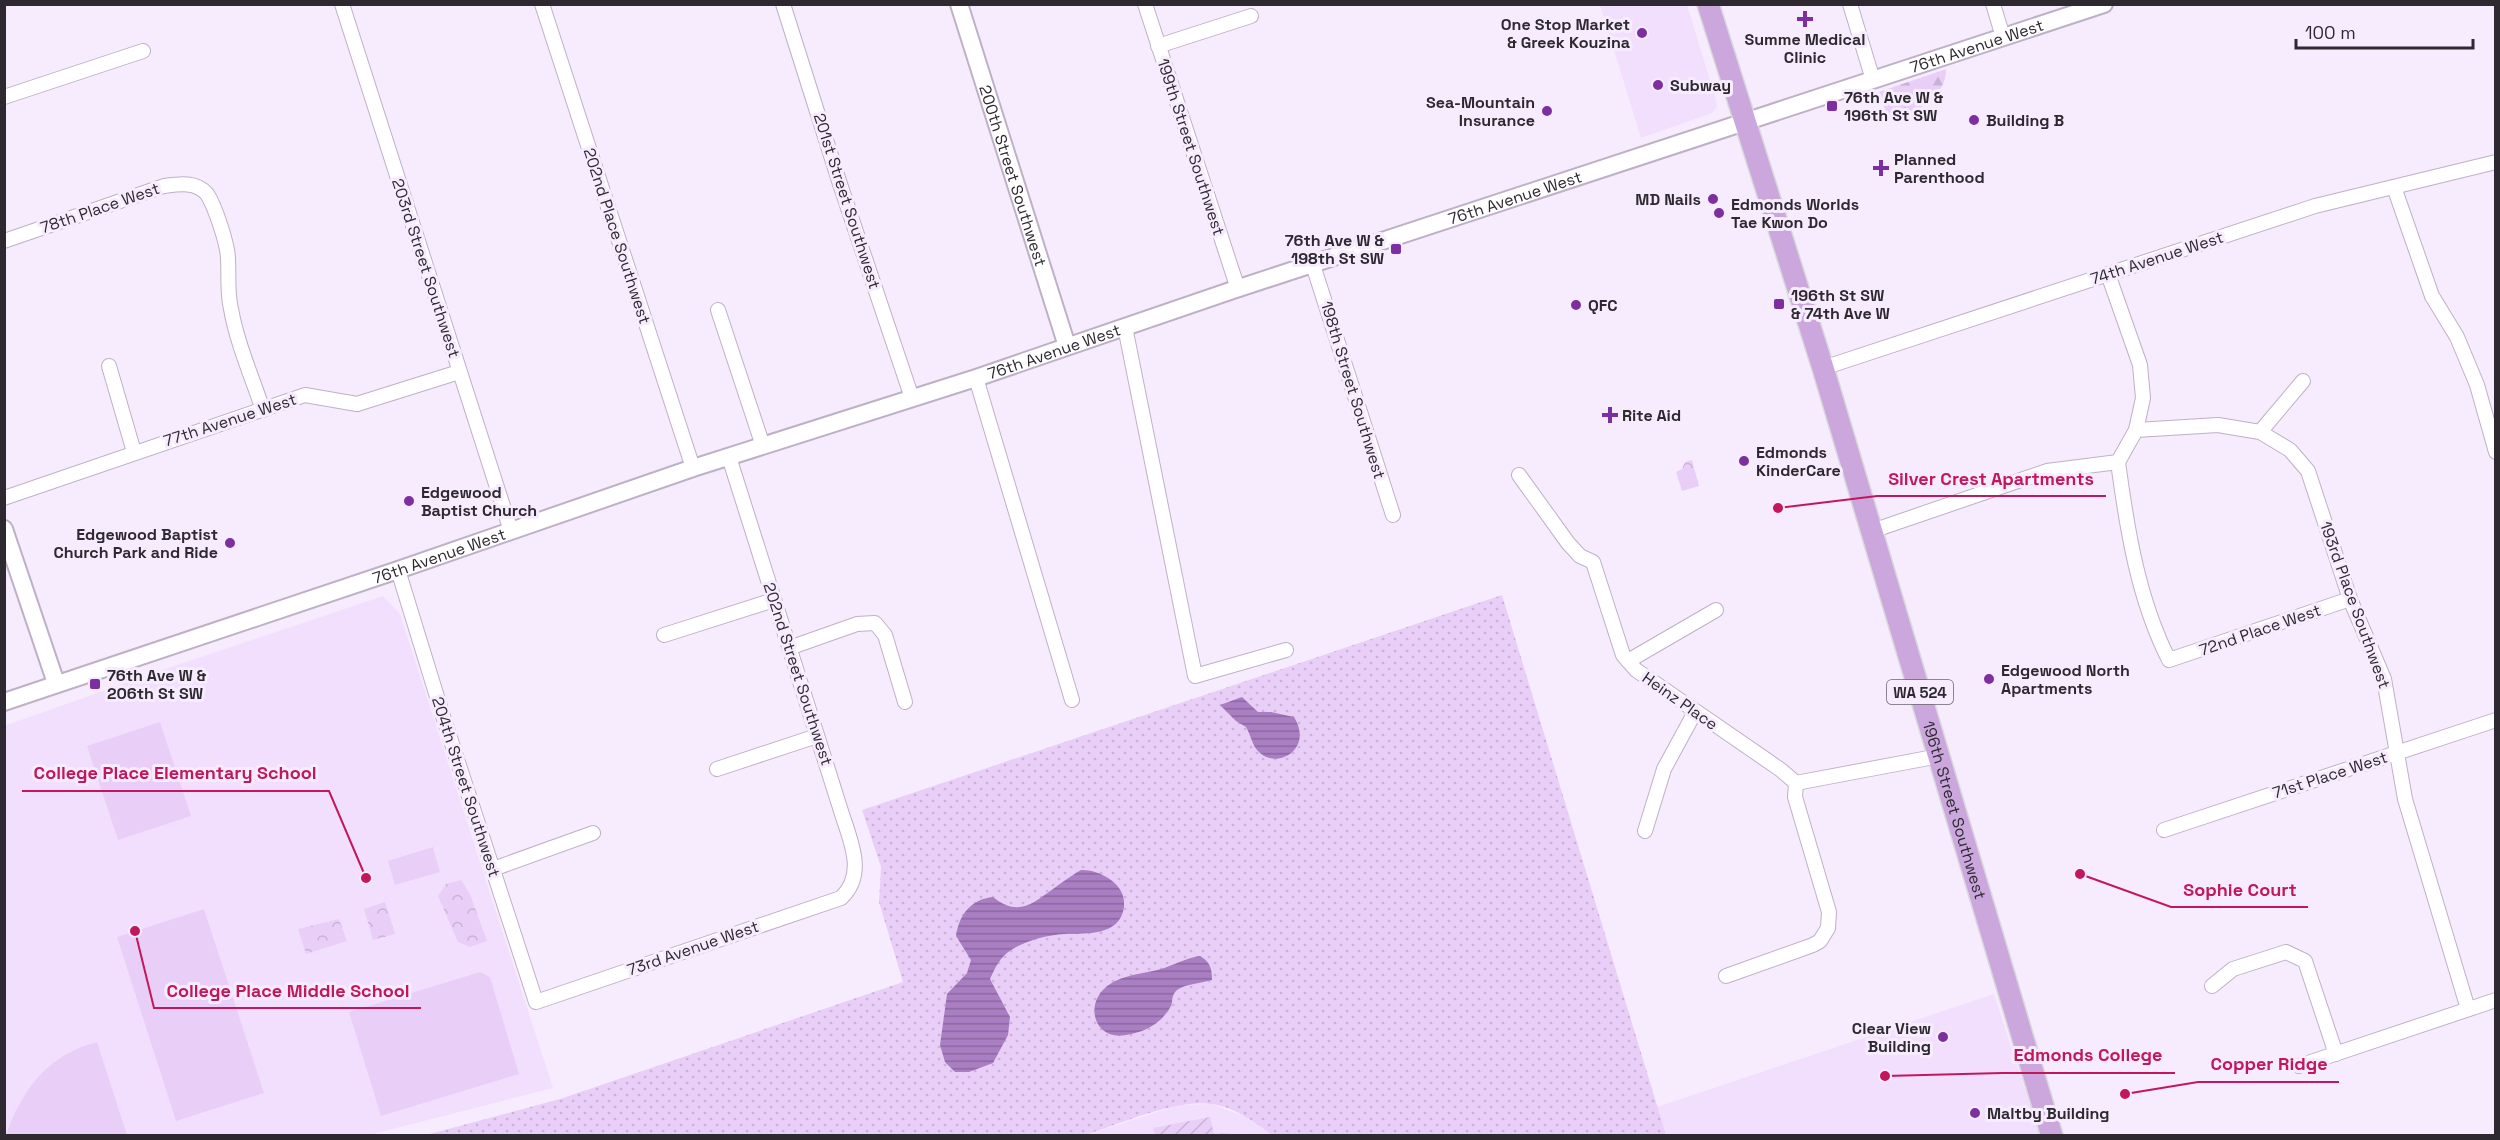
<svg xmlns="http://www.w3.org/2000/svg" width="2500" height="1140" font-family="'Space Grotesk',sans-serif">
	<defs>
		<pattern id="grass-dots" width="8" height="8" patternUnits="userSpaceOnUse" patternTransform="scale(1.5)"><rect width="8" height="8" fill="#e9cff8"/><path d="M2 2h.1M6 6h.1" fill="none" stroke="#c8b2d5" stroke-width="1.8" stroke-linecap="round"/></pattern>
		<pattern id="forest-firs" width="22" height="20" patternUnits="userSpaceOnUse" patternTransform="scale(1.5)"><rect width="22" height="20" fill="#e9cff8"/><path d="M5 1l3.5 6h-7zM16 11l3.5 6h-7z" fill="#c8b2d5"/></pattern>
		<pattern id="park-crowns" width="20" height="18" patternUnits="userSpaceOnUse" patternTransform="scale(1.5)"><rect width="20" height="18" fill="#e9cff8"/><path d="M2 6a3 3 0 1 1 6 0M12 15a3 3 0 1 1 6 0" fill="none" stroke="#c8b2d5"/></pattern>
		<pattern id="garden-furrows" width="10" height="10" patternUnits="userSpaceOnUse" patternTransform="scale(1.5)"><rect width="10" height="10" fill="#e9cff8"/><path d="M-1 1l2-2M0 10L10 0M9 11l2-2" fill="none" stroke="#c8b2d5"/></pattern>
		<pattern id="water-rules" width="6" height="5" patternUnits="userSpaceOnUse" patternTransform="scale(1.5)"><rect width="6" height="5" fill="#aa7ec2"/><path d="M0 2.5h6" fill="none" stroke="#8b679e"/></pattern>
	</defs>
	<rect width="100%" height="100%" fill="#f7ecfe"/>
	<g fill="#f2dffd">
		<path d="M1600,5H1687L1716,100L1717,107L1712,113L1641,138Z"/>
		<path d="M383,596L400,614L553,1088L369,1135H5L4,726L168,668Z"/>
		<path d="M1994,994L2040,1135H1666L1657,1107Z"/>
		<path d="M1211,1104L1249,1118L1272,1135L1083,1136L1179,1105Z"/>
	</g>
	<path fill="url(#grass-dots)" d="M1502,595L1666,1135H1272C1255,1122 1233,1106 1210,1104C1176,1099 1117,1125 1083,1136H422L560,1099L903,982L879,902L881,867L862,810Z"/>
	<path fill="url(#forest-firs)" d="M1946,69C1947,97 1912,118 1888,118L1879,92Z"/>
	<g fill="url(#park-crowns)">
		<path d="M1692,460L1699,486L1682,491L1676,472L1682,469L1685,462Z"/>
		<path d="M461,880L470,894L487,941L470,947L458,942L438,896L446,884Z"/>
		<path d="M385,902L395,934L373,940L364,909Z"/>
		<path d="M339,919L347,941L306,954L298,929Z"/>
	</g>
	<path fill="url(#garden-furrows)" d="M1210,1117L1214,1134L1229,1133L1230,1135H1155L1153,1128Z"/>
	<g fill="#e9cff8">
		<path d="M160,722L191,816L118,840L87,746Z"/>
		<path d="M433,847L440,872L395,885L388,861Z"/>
		<path d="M204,909L264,1093L176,1121L117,937Z"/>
		<path d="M480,972L490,977L519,1074L381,1116L349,1012Z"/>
		<path d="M97,1042L127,1135H6C22,1089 48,1055 97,1042Z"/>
	</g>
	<g fill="url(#water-rules)">
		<path d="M1242,697L1258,712H1271L1294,717C1314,749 1277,770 1259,752C1252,746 1251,735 1246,727L1236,721L1220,705Z"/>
		<path d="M1081,870C1092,870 1101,873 1111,880C1120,887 1125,895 1124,907C1120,937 1085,933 1064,934C1047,935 1025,941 1011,950C1000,957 995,968 990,979L1010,1017L1008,1035L993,1063L969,1072H955L945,1062L940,1045L947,994L967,973L971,960L956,936C959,915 971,899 993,897C1018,917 1032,904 1053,889C1062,882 1071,876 1081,870Z"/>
		<path d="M1200,956C1210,962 1212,968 1212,980C1202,983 1185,984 1177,990C1171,995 1173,1001 1171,1006C1161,1024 1145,1032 1126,1035C1096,1041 1084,1007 1105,988C1119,975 1143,974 1161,969C1174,965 1186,958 1200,956Z"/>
	</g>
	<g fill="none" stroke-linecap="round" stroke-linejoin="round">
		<defs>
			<g id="minor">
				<path d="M342,4L511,531"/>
				<path d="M542,4L693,468"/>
				<path d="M783,4L840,184L912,398"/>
				<path d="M1145,4L1238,289"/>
				<path d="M1850,4L1873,80"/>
				<path d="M1993,4L2003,37"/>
				<path d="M1158,46L1251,16"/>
				<path d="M4,97L143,51"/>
				<path d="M2394,187L2432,296L2457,337L2477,385L2496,452"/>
				<path d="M4,241L164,186C179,184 196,181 207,194C215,206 228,245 228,259C229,276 227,292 231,309C237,343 252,377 263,410"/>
				<path d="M1313,265L1393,515"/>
				<path d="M2108,274L2140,365L2143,398L2136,430"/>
				<path d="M718,310L763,446"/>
				<path d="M1125,327L1195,676L1286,650"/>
				<path d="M109,366L134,452"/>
				<path d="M1823,368L2315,206L2496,162"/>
				<path d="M976,378L1072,700"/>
				<path d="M2260,432L2303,381"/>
				<path d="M2118,462C2127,529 2138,599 2169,660L2350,599"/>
				<path d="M1519,475L1568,543L1580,556L1593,562L1623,655L1636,670L1781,770L1796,783L1939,756"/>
				<path d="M4,498L305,395L357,404L459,372"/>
				<path d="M1872,531L2047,471L2118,462L2136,430L2218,425L2260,432L2290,450L2308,471L2350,599L2384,679L2405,799L2468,1009"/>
				<path d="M398,570L442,713L536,1002L841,898C867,874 850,840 841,811L729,457"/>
				<path d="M664,635L774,600"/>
				<path d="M789,648L857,624L875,623L885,635L905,702"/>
				<path d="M1628,661L1716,610"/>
				<path d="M717,769L817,736"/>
				<path d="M2164,830L2496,720"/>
				<path d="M1645,831L1664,769L1695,712"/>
				<path d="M493,869L593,833"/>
				<path d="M1726,976L1813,945L1820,941L1828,928L1829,912L1795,797L1796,783"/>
				<path d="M2212,986L2233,969L2286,952L2305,961L2336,1054"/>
				<path d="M2299,1066L2496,1000"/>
			</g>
			<g id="tertiary">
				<path id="s1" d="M959,4L1067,346"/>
				<path d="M4,529L56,683"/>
				<path id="s2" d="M4,702L398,570L693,468L976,378L1233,290L2104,4"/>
			</g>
			<g id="primary">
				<path id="s3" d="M1708,4L1823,368L2052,1136"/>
			</g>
		</defs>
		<use href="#minor" stroke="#beb1c6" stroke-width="16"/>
		<use href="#tertiary" stroke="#beb1c6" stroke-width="20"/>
		<use href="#primary" stroke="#d9d8da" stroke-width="24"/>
		<use href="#minor" stroke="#fff" stroke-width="14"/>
		<use href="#tertiary" stroke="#fff" stroke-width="16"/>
		<use href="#primary" stroke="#cba7de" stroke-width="21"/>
	</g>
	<g fill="#7d2fa0" stroke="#f7ecfe" stroke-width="2">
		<path d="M1802 10h6v6h6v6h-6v6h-6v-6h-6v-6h6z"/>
		<circle cx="1642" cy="33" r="6"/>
		<circle cx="1658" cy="85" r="6"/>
		<rect x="1826" y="100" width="12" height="12" rx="3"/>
		<circle cx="1547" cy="111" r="6"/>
		<circle cx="1974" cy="120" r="6"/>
		<path d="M1878 159h6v6h6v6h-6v6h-6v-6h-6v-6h6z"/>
		<circle cx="1713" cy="199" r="6"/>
		<circle cx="1719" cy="213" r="6"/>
		<rect x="1390" y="243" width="12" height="12" rx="3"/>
		<rect x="1773" y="298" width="12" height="12" rx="3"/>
		<circle cx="1576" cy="305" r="6"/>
		<path d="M1607 406h6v6h6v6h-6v6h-6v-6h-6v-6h6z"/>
		<circle cx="1744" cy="461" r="6"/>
		<circle cx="409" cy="501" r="6"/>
		<circle cx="230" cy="543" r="6"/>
		<circle cx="1989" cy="679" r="6"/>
		<rect x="89" y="678" width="12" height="12" rx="3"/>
		<circle cx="1943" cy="1037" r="6"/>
		<circle cx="1975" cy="1113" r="6"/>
	</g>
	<g text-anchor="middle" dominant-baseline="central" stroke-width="6" stroke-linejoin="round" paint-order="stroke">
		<rect fill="#f7ecfe" stroke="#6a646e" stroke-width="1.5" x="1887" y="680" width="66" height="24" rx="4.5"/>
		<g font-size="15" font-weight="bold" fill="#2e2931">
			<text x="1920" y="692">WA 524</text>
		</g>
		<g font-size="16" font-weight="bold" fill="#2e2931" stroke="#f7ecfe" text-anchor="start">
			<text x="1630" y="24" text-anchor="end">One Stop Market<tspan x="1630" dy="18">&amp; Greek Kouzina</tspan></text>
			<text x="1805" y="39" text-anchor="middle">Summe Medical<tspan x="1805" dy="18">Clinic</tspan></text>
			<text x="1670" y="85">Subway</text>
			<text x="1844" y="97">76th Ave W &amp;<tspan x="1844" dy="18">196th St SW</tspan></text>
			<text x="1535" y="102" text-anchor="end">Sea-Mountain<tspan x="1535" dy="18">Insurance</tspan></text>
			<text x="1986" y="120">Building B</text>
			<text x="1894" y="159">Planned<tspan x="1894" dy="18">Parenthood</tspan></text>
			<text x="1701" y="199" text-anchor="end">MD Nails</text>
			<text x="1731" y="204">Edmonds Worlds<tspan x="1731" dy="18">Tae Kwon Do</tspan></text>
			<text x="1384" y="240" text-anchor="end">76th Ave W &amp;<tspan x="1384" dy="18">198th St SW</tspan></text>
			<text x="1791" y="295">196th St SW<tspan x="1791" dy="18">&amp; 74th Ave W</tspan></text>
			<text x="1588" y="305">QFC</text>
			<text x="1622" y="415">Rite Aid</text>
			<text x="1756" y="452">Edmonds<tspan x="1756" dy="18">KinderCare</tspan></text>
			<text x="421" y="492">Edgewood<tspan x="421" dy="18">Baptist Church</tspan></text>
			<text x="218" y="534" text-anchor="end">Edgewood Baptist<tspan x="218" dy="18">Church Park and Ride</tspan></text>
			<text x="2001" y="670">Edgewood North<tspan x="2001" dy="18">Apartments</tspan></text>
			<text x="107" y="675">76th Ave W &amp;<tspan x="107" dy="18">206th St SW</tspan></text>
			<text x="1931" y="1028" text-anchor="end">Clear View<tspan x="1931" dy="18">Building</tspan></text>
			<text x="1987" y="1113">Maltby Building</text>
		</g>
		<g font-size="16" fill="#2e2931" stroke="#f7ecfe">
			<text stroke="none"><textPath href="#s2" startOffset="2079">76th Avenue West</textPath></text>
			<text transform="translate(1191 147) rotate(72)">199th Street Southwest</text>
			<text stroke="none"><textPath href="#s1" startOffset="180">200th Street Southwest</textPath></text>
			<text stroke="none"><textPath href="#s2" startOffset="1593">76th Avenue West</textPath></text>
			<text transform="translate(847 201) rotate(72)">201st Street Southwest</text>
			<text transform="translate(100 208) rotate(-19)">78th Place West</text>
			<text transform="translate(617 236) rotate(72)">202nd Place Southwest</text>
			<text transform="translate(2157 258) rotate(-18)">74th Avenue West</text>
			<text transform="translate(426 268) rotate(72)">203rd Street Southwest</text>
			<text stroke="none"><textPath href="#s2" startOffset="1107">76th Avenue West</textPath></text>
			<text transform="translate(1353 390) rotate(73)">198th Street Southwest</text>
			<text transform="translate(230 420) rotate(-18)">77th Avenue West</text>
			<text stroke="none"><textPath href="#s2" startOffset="459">76th Avenue West</textPath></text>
			<text transform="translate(2355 605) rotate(70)">193rd Place Southwest</text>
			<text transform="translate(2260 630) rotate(-19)">72nd Place West</text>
			<text transform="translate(798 674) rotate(72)">202nd Street Southwest</text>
			<text transform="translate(1680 701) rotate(35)">Heinz Place</text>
			<text transform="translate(2330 775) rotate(-18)">71st Place West</text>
			<text transform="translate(466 787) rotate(72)">204th Street Southwest</text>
			<text stroke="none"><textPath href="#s3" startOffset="843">196th Street Southwest</textPath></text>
			<text transform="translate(693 948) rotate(-19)">73rd Avenue West</text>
		</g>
	</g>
	<path fill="none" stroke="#c2185b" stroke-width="2" d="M1778 508L1877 496H2106M366 878L329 791H22M2080 874L2171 907H2308M135 931L154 1008H421M1885 1076L2002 1073H2175M2125 1094L2198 1082H2339"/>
	<g fill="#c2185b" stroke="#f7ecfe" stroke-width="2">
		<circle cx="1778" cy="508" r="6"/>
		<circle cx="366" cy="878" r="6"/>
		<circle cx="2080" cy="874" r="6"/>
		<circle cx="135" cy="931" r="6"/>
		<circle cx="1885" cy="1076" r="6"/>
		<circle cx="2125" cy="1094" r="6"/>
	</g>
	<g font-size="18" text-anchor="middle" font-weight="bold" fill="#c2185b" stroke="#f7ecfe" stroke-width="6" stroke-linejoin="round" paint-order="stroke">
		<text x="1991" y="485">Silver Crest Apartments</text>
		<text x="175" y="779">College Place Elementary School</text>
		<text x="2240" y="896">Sophie Court</text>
		<text x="288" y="997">College Place Middle School</text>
		<text x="2088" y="1061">Edmonds College</text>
		<text x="2269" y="1070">Copper Ridge</text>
	</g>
	<rect width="2500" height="1140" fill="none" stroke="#2e2931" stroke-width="12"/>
	<path d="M2296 39v9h177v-9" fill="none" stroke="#2e2931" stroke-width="3"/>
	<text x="2305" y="39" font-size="18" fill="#2e2931" stroke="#f7ecfe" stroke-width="4.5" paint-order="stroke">100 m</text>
</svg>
